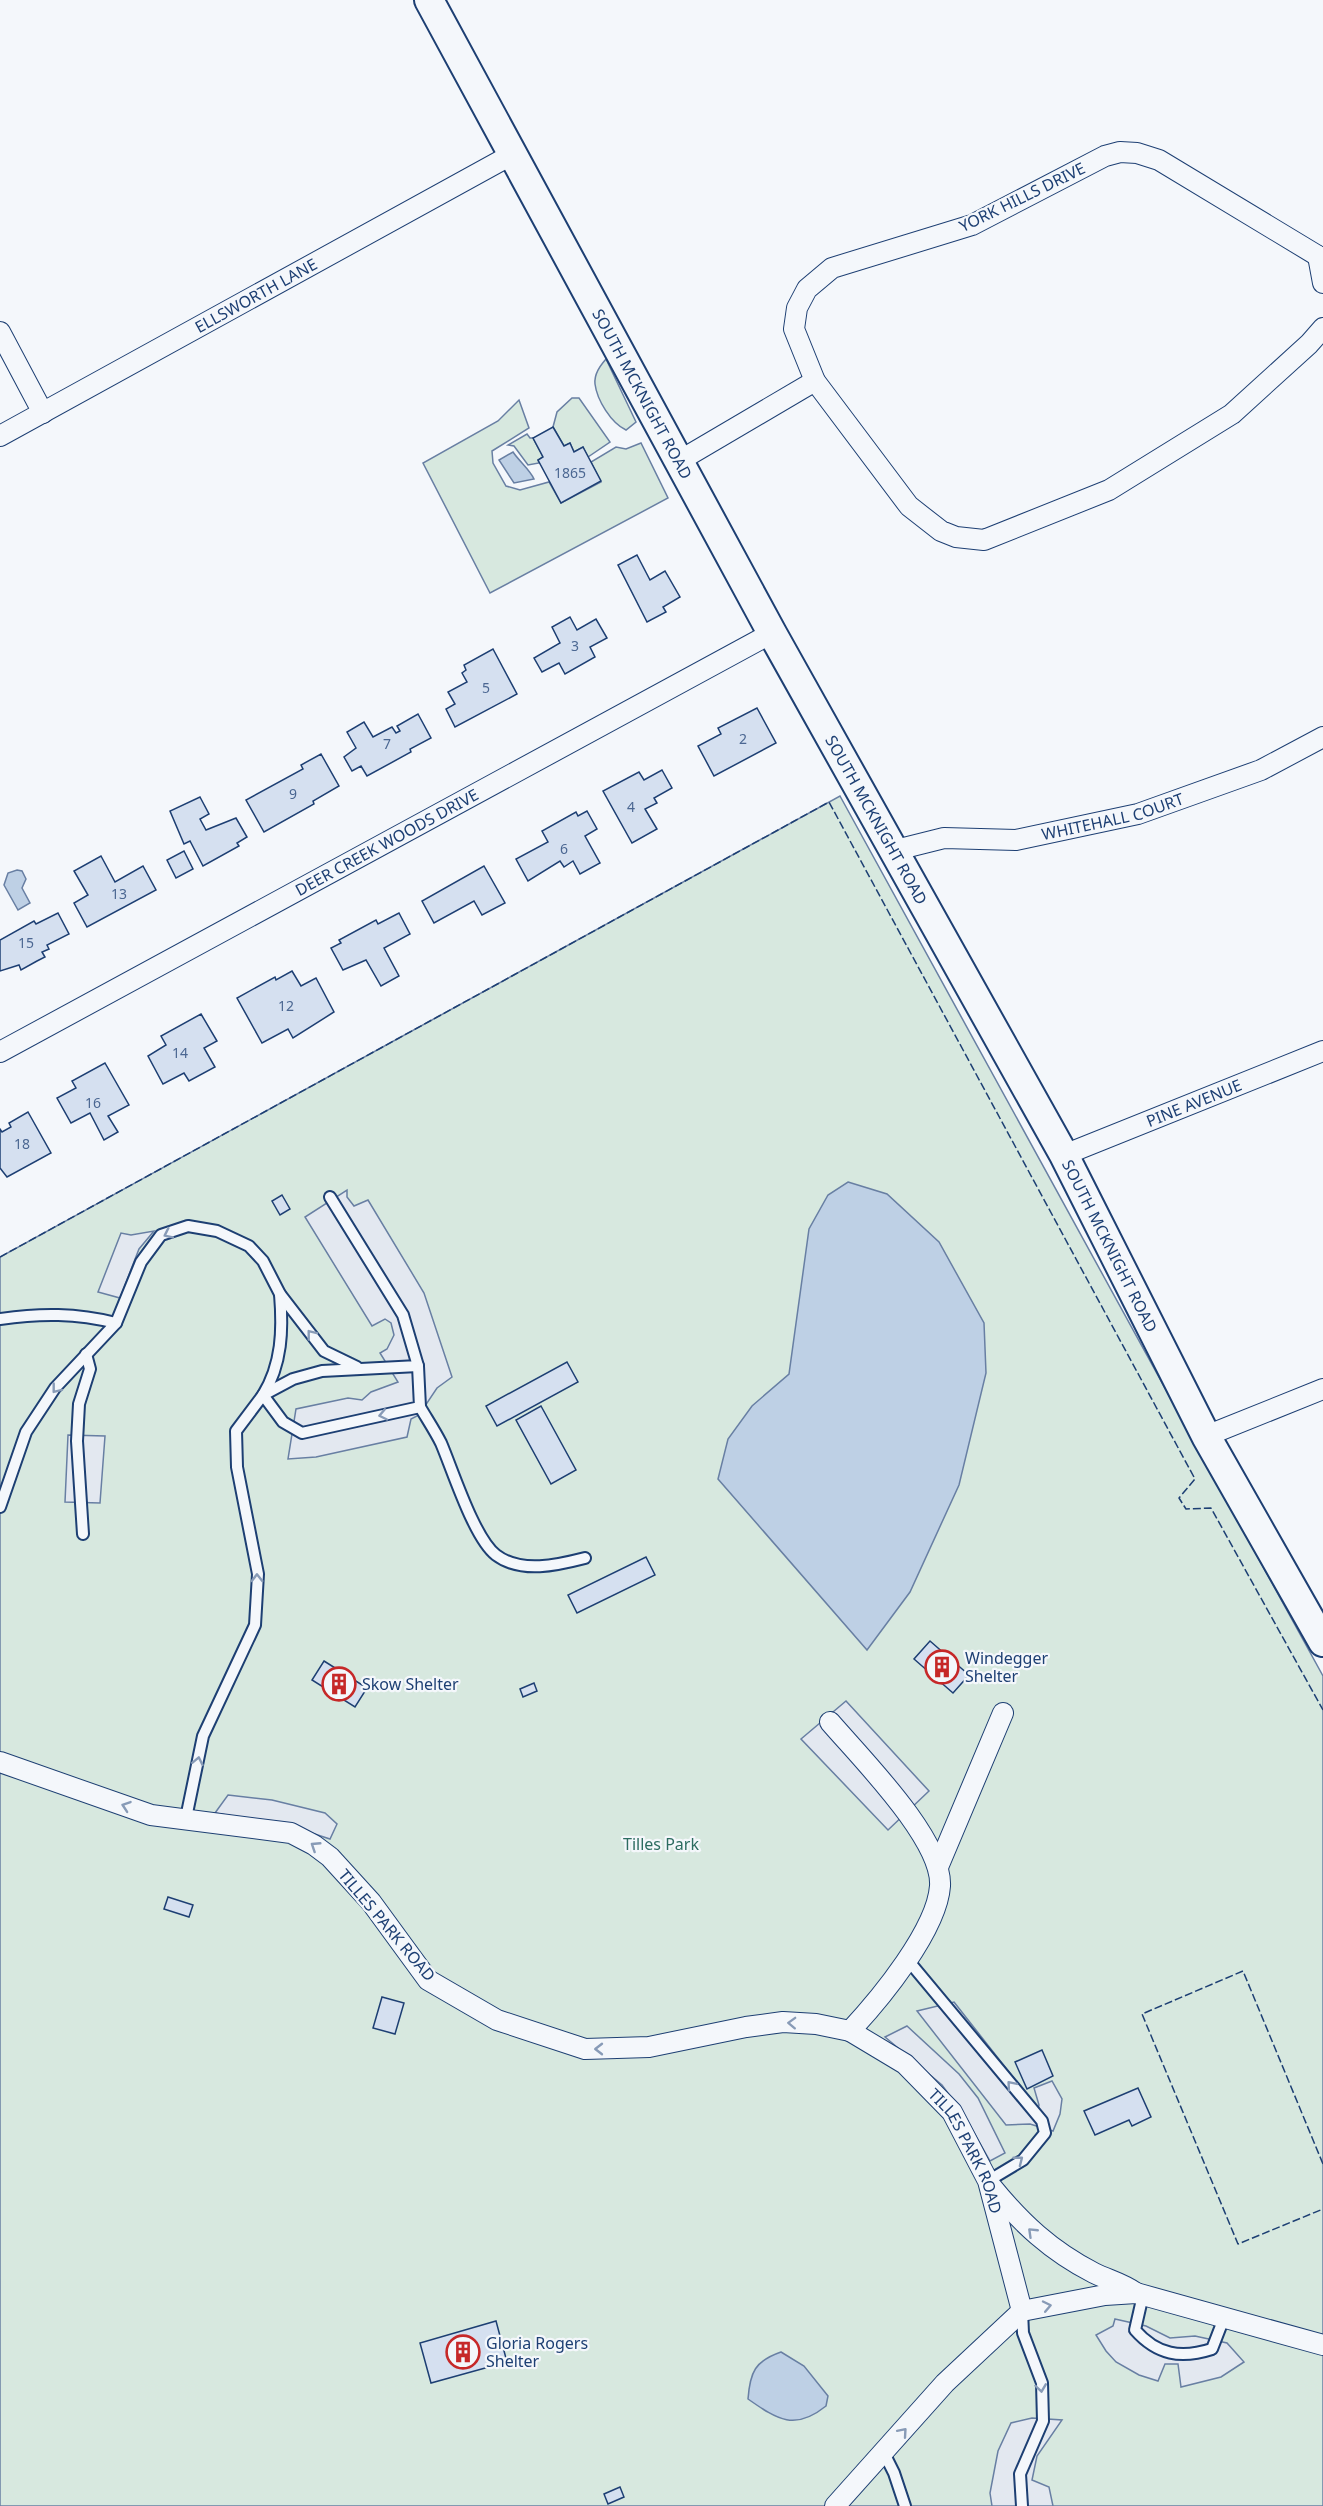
<svg xmlns="http://www.w3.org/2000/svg" width="1323" height="2506" font-family="'Noto Sans',sans-serif">
	<rect width="100%" height="100%" fill="#f4f7fb"/>
	<g fill="#d7e8df" stroke="#687fa3" stroke-width="1.5">
		<path d="M606,359L636,422L626,430C611,423 597,400 595,384C594,374 600,366 606,359Z"/>
		<path d="M572,398H579L610,442L588,457L583,447L574,452L570,443L564,446L553,427L557,412Z"/>
		<path d="M519,400L529,428L492,451L493,463L506,486L520,490L549,482L561,503L601,482L591,462L616,447L626,449L641,443L668,498L490,593L423,463L498,421Z"/>
		<path d="M527,434L530,438H533L543,457L538,460L539,463L528,465L514,446L508,445Z"/>
		<path d="M840,796L1323,1676V2506H0V1257Z"/>
	</g>
	<g fill="#e3e8f0" stroke="#687fa3" stroke-width="1.5">
		<path d="M347,1190V1197L354,1206L368,1200L424,1293L452,1377L437,1388L419,1415L411,1419L407,1437L316,1457L288,1459L296,1409L348,1398L362,1400L371,1392L398,1382L380,1353L387,1349L394,1335L391,1323L385,1319L372,1326L305,1217Z"/>
		<path d="M154,1231L139,1249L120,1298L98,1292L121,1233L131,1235Z"/>
		<path d="M68,1435L105,1436L100,1503L65,1502Z"/>
		<path d="M846,1701L929,1791L888,1830L801,1739Z"/>
		<path d="M228,1795L272,1800L325,1813L337,1824L330,1839L290,1826L215,1813Z"/>
		<path d="M954,2002L1038,2109L1039,2105L1034,2088L1052,2081L1062,2099L1060,2114L1053,2131L1030,2124L1006,2125L917,2011Z"/>
		<path d="M907,2026L959,2074L978,2098L1005,2153L990,2161L964,2115L942,2085L885,2037Z"/>
		<path d="M1115,2319L1146,2326L1170,2338L1195,2336L1227,2343L1244,2362L1221,2377L1181,2387L1178,2364H1165L1158,2381L1139,2375L1116,2362L1106,2351L1096,2335L1113,2326Z"/>
		<path d="M1032,2418L1062,2420L1037,2456L1032,2480L1049,2487L1053,2506H992L990,2493L998,2451L1011,2423Z"/>
	</g>
	<g fill="#bed0e5" stroke="#687fa3" stroke-width="1.5">
		<path d="M513,452C519,461 530,470 534,479L514,483L499,460Z"/>
		<path d="M17,870L22,871L26,879L22,888L30,903L18,910L4,885L8,873Z"/>
		<path d="M848,1182L887,1194L939,1242L984,1323L986,1373L959,1485L910,1592L867,1650L718,1479L728,1439L752,1406L789,1374L809,1229L828,1195Z"/>
		<path d="M781,2352L804,2366L828,2396L826,2406C795,2431 778,2420 748,2399C750,2372 755,2361 781,2352Z"/>
	</g>
	<g fill="#d5e0f0" stroke="#1d3f73" stroke-width="1.5">
		<path d="M553,427L564,446L570,443L574,452L583,447L601,481L561,503L538,460L543,457L533,438Z"/>
		<path d="M637,555L650,580L665,571L680,597L663,607L666,612L647,622L618,565Z"/>
		<path d="M570,617L577,630L596,619L607,638L590,647L595,657L565,674L559,663L542,672L534,658L560,643L552,627Z"/>
		<path d="M493,649L517,694L455,727L446,709L455,704L448,692L467,682L462,673L466,670L464,665Z"/>
		<path d="M757,708L776,743L714,776L698,746L721,734L718,728Z"/>
		<path d="M418,714L431,738L410,749L411,752L367,776L361,766L352,771L344,757L356,748L347,732L364,722L373,737L392,727L396,733L400,731L397,726Z"/>
		<path d="M321,754L339,786L313,801L314,804L264,832L246,800L303,769L301,765Z"/>
		<path d="M662,770L672,788L654,798L657,803L645,809L657,829L632,843L603,791L639,772L644,780Z"/>
		<path d="M200,797L209,814L200,819L206,830L236,818L247,837L237,843L239,846L203,866L190,841L184,844L170,811Z"/>
		<path d="M587,811L597,829L585,836L600,863L580,874L573,861L564,867L560,861L528,881L516,859L548,842L542,831L576,812L578,816Z"/>
		<path d="M184,851L193,869L176,878L167,860Z"/>
		<path d="M101,856L115,882L143,866L156,890L87,927L74,903L88,895L74,871Z"/>
		<path d="M484,866L505,903L482,915L474,901L434,923L422,901Z"/>
		<path d="M58,913L69,934L47,945L49,949L42,952L45,957L37,961L21,970L19,965L0,971V940L34,921L36,924Z"/>
		<path d="M399,913L410,934L384,948L399,976L381,986L366,960L343,970L331,948L341,943L339,940L376,920L378,924Z"/>
		<path d="M292,971L301,986L316,978L334,1012L293,1038L288,1029L262,1043L237,998L275,977L276,980Z"/>
		<path d="M201,1014L217,1041L204,1048L215,1067L189,1081L184,1073L163,1084L148,1056L166,1045L161,1036Z"/>
		<path d="M105,1063L129,1105L108,1116L118,1132L104,1140L90,1113L71,1123L57,1098L76,1088L72,1081Z"/>
		<path d="M28,1112L51,1153L7,1177L0,1168V1129L2,1132L11,1127L9,1123Z"/>
		<path d="M282,1195L290,1209L280,1215L272,1201Z"/>
		<path d="M567,1362L578,1382L497,1426L486,1406Z"/>
		<path d="M541,1406L576,1470L551,1484L516,1420Z"/>
		<path d="M646,1557L655,1575L577,1613L568,1595Z"/>
		<path d="M930,1641L969,1675L953,1693L914,1659Z"/>
		<path d="M324,1661L367,1688L355,1707L312,1680Z"/>
		<path d="M534,1683L537,1691L523,1697L520,1689Z"/>
		<path d="M168,1897L193,1905L189,1917L164,1909Z"/>
		<path d="M382,1997L404,2003L395,2034L373,2028Z"/>
		<path d="M1042,2050L1053,2076L1027,2089L1015,2062Z"/>
		<path d="M1138,2088L1151,2117L1132,2126L1129,2120L1095,2135L1084,2111Z"/>
		<path d="M496,2321L507,2362L431,2383L420,2343Z"/>
		<path d="M620,2487L624,2497L608,2504L604,2494Z"/>
	</g>
	<g fill="none" stroke-linecap="round" stroke-linejoin="round">
		<defs>
			<g id="service">
				<path d="M280,1294C283,1330 282,1364 263,1395L283,1422L302,1433L420,1407L418,1366"/>
				<path d="M0,1319C41,1313 76,1313 116,1323"/>
				<path d="M420,1407C427,1419 435,1431 441,1443C453,1471 474,1538 496,1555C521,1574 558,1565 585,1558"/>
				<path d="M0,1507L26,1432L55,1388L116,1323L141,1262L161,1235L188,1226L217,1231L249,1246L263,1261L280,1294L324,1351L357,1367"/>
				<path d="M83,1534L77,1441L79,1404L90,1369L86,1354"/>
				<path d="M186,1818L203,1736L255,1625L258,1574L237,1467L236,1431L263,1395L293,1379L322,1371L418,1366L403,1315L330,1197"/>
				<path d="M907,1959L1042,2121L1045,2133L1023,2160L988,2181"/>
				<path d="M1143,2295L1135,2330C1157,2355 1181,2359 1212,2349L1224,2318"/>
				<path d="M884,2453L894,2473L905,2506"/>
				<path d="M1022,2506L1020,2474L1043,2421L1042,2383L1023,2333L1022,2311"/>
			</g>
			<g id="minor">
				<path d="M1318,256L1323,283"/>
				<path d="M1323,259L1159,160L1137,153L1120,152L1105,156L972,225L832,268L807,289L797,308L794,329L815,381L909,506L941,531L956,537L984,540L1109,490L1232,414L1309,344L1323,328"/>
				<path d="M0,332L43,413"/>
				<path id="s1" d="M0,436L513,154"/>
				<path d="M679,461L815,381"/>
				<path id="s2" d="M892,851L944,838L1016,840L1138,814L1261,770L1323,737"/>
				<path id="s3" d="M0,1052L772,633"/>
				<path id="s4" d="M1064,1155L1323,1051"/>
				<path d="M1206,1436L1323,1389"/>
				<path id="s5" d="M830,1722C860,1757 943,1840 940,1886C937,1930 880,1999 850,2031L905,2064L952,2112L988,2181L1022,2311"/>
				<path d="M0,1762L151,1815L291,1833L314,1845L330,1857L371,1902L428,1980L497,2020L585,2049L649,2047L746,2027L783,2022L816,2024L850,2031"/>
				<path d="M938,1867L1003,1713"/>
				<path d="M991,2186C1021,2223 1051,2251 1094,2273C1108,2280 1122,2283 1136,2293"/>
				<path d="M835,2506L945,2383L1022,2311L1105,2295L1136,2293L1323,2345"/>
			</g>
			<g id="secondary">
				<path id="s6" d="M429,0L772,633L1064,1155L1206,1436L1323,1642"/>
			</g>
		</defs>
		<use href="#service" stroke="#1d3f73" stroke-width="14"/>
		<use href="#minor" stroke="#1d3f73" stroke-width="22"/>
		<use href="#secondary" stroke="#1d3f73" stroke-width="32"/>
		<use href="#service" stroke="#f4f7fb" stroke-width="10"/>
		<use href="#minor" stroke="#f4f7fb" stroke-width="20"/>
		<use href="#secondary" stroke="#f4f7fb" stroke-width="28"/>
		<g stroke="#1d3f73" stroke-width="1.5" stroke-dasharray="8 3" stroke-linecap="butt">
			<path d="M0,1257L829,802L1195,1479L1179,1498L1186,1509L1211,1508L1323,1710"/>
			<path d="M1323,2164L1243,1971L1142,2014L1238,2244L1323,2209"/>
		</g>
	</g>
	<defs><path id="oneway-chevron" d="M-2-3.5L2.5 0L-2 3.5" fill="none" stroke-width="1.6" stroke-linecap="round" stroke-linejoin="round" transform="scale(1.5)"/></defs>
	<g stroke="#889bb7">
		<use href="#oneway-chevron" transform="translate(168 1234) rotate(154)"/>
		<use href="#oneway-chevron" transform="translate(311 1334) rotate(-128)"/>
		<use href="#oneway-chevron" transform="translate(56 1389) rotate(128)"/>
		<use href="#oneway-chevron" transform="translate(383 1415) rotate(168)"/>
		<use href="#oneway-chevron" transform="translate(257 1578) rotate(-91)"/>
		<use href="#oneway-chevron" transform="translate(198 1761) rotate(-78)"/>
		<use href="#oneway-chevron" transform="translate(126 1806) rotate(-161)"/>
		<use href="#oneway-chevron" transform="translate(315 1846) rotate(-147)"/>
		<use href="#oneway-chevron" transform="translate(792 2023) rotate(-178)"/>
		<use href="#oneway-chevron" transform="translate(599 2049) rotate(180)"/>
		<use href="#oneway-chevron" transform="translate(1011 2085) rotate(-130)"/>
		<use href="#oneway-chevron" transform="translate(1019 2160) rotate(-38)"/>
		<use href="#oneway-chevron" transform="translate(1032 2232) rotate(-136)"/>
		<use href="#oneway-chevron" transform="translate(1047 2306) rotate(-12)"/>
		<use href="#oneway-chevron" transform="translate(1041 2388) rotate(82)"/>
		<use href="#oneway-chevron" transform="translate(903 2432) rotate(-49)"/>
	</g>
	<defs>
		<symbol id="building-ring" viewBox="-11 -11 22 22"><circle r="9.5" fill="#f4f7fb" stroke="#c62828" stroke-width="1.5"/><path d="M-4-6H4V6H1V3H-1V6H-4ZM-2.5-4.3h1.7v1.8h-1.7ZM.8-4.3h1.7v1.8H.8ZM-2.5-1h1.7V.8h-1.7ZM.8-1h1.7V.8H.8Z" fill="#c62828"/></symbol>
	</defs>
	<g fill-rule="evenodd">
		<use href="#building-ring" x="923" y="1648" width="38" height="38"/>
		<use href="#building-ring" x="320" y="1665" width="38" height="38"/>
		<use href="#building-ring" x="444" y="2333" width="38" height="38"/>
	</g>
	<g text-anchor="middle" dominant-baseline="central" stroke-width="4.5" stroke-linejoin="round" paint-order="stroke">
		<g font-size="14" fill="#4b6792">
			<text x="570" y="472">1865</text>
			<text x="575" y="645">3</text>
			<text x="486" y="687">5</text>
			<text x="743" y="738">2</text>
			<text x="387" y="743">7</text>
			<text x="293" y="793">9</text>
			<text x="631" y="806">4</text>
			<text x="564" y="848">6</text>
			<text x="119" y="893">13</text>
			<text x="26" y="942">15</text>
			<text x="286" y="1005">12</text>
			<text x="180" y="1052">14</text>
			<text x="93" y="1102">16</text>
			<text x="22" y="1143">18</text>
		</g>
		<g font-size="16" fill="#1d3f73" stroke="#f4f7fb">
			<text transform="translate(1022 197) rotate(-26)">YORK HILLS DRIVE</text>
			<text stroke="none"><textPath href="#s1" startOffset="292">ELLSWORTH LANE</textPath></text>
			<text stroke="none"><textPath href="#s6" startOffset="448">SOUTH MCKNIGHT ROAD</textPath></text>
			<text stroke="none"><textPath href="#s2" startOffset="225">WHITEHALL COURT</textPath></text>
			<text stroke="none"><textPath href="#s6" startOffset="934">SOUTH MCKNIGHT ROAD</textPath></text>
			<text stroke="none"><textPath href="#s3" startOffset="440">DEER CREEK WOODS DRIVE</textPath></text>
			<text stroke="none"><textPath href="#s4" startOffset="140">PINE AVENUE</textPath></text>
			<text stroke="none"><textPath href="#s6" startOffset="1420">SOUTH MCKNIGHT ROAD</textPath></text>
			<text transform="translate(387 1925) rotate(50)">TILLES PARK ROAD</text>
			<text stroke="none"><textPath href="#s5" startOffset="546">TILLES PARK ROAD</textPath></text>
		</g>
		<g font-size="16" fill="#1d3f73" stroke="#f4f7fb" text-anchor="start">
			<text x="965" y="1658">Windegger<tspan x="965" dy="18">Shelter</tspan></text>
			<text x="362" y="1684">Skow Shelter</text>
			<text x="486" y="2343">Gloria Rogers<tspan x="486" dy="18">Shelter</tspan></text>
		</g>
		<g font-size="16" fill="#2c6c60" stroke="#f4f7fb">
			<text x="661" y="1844">Tilles Park</text>
		</g>
	</g>
</svg>
